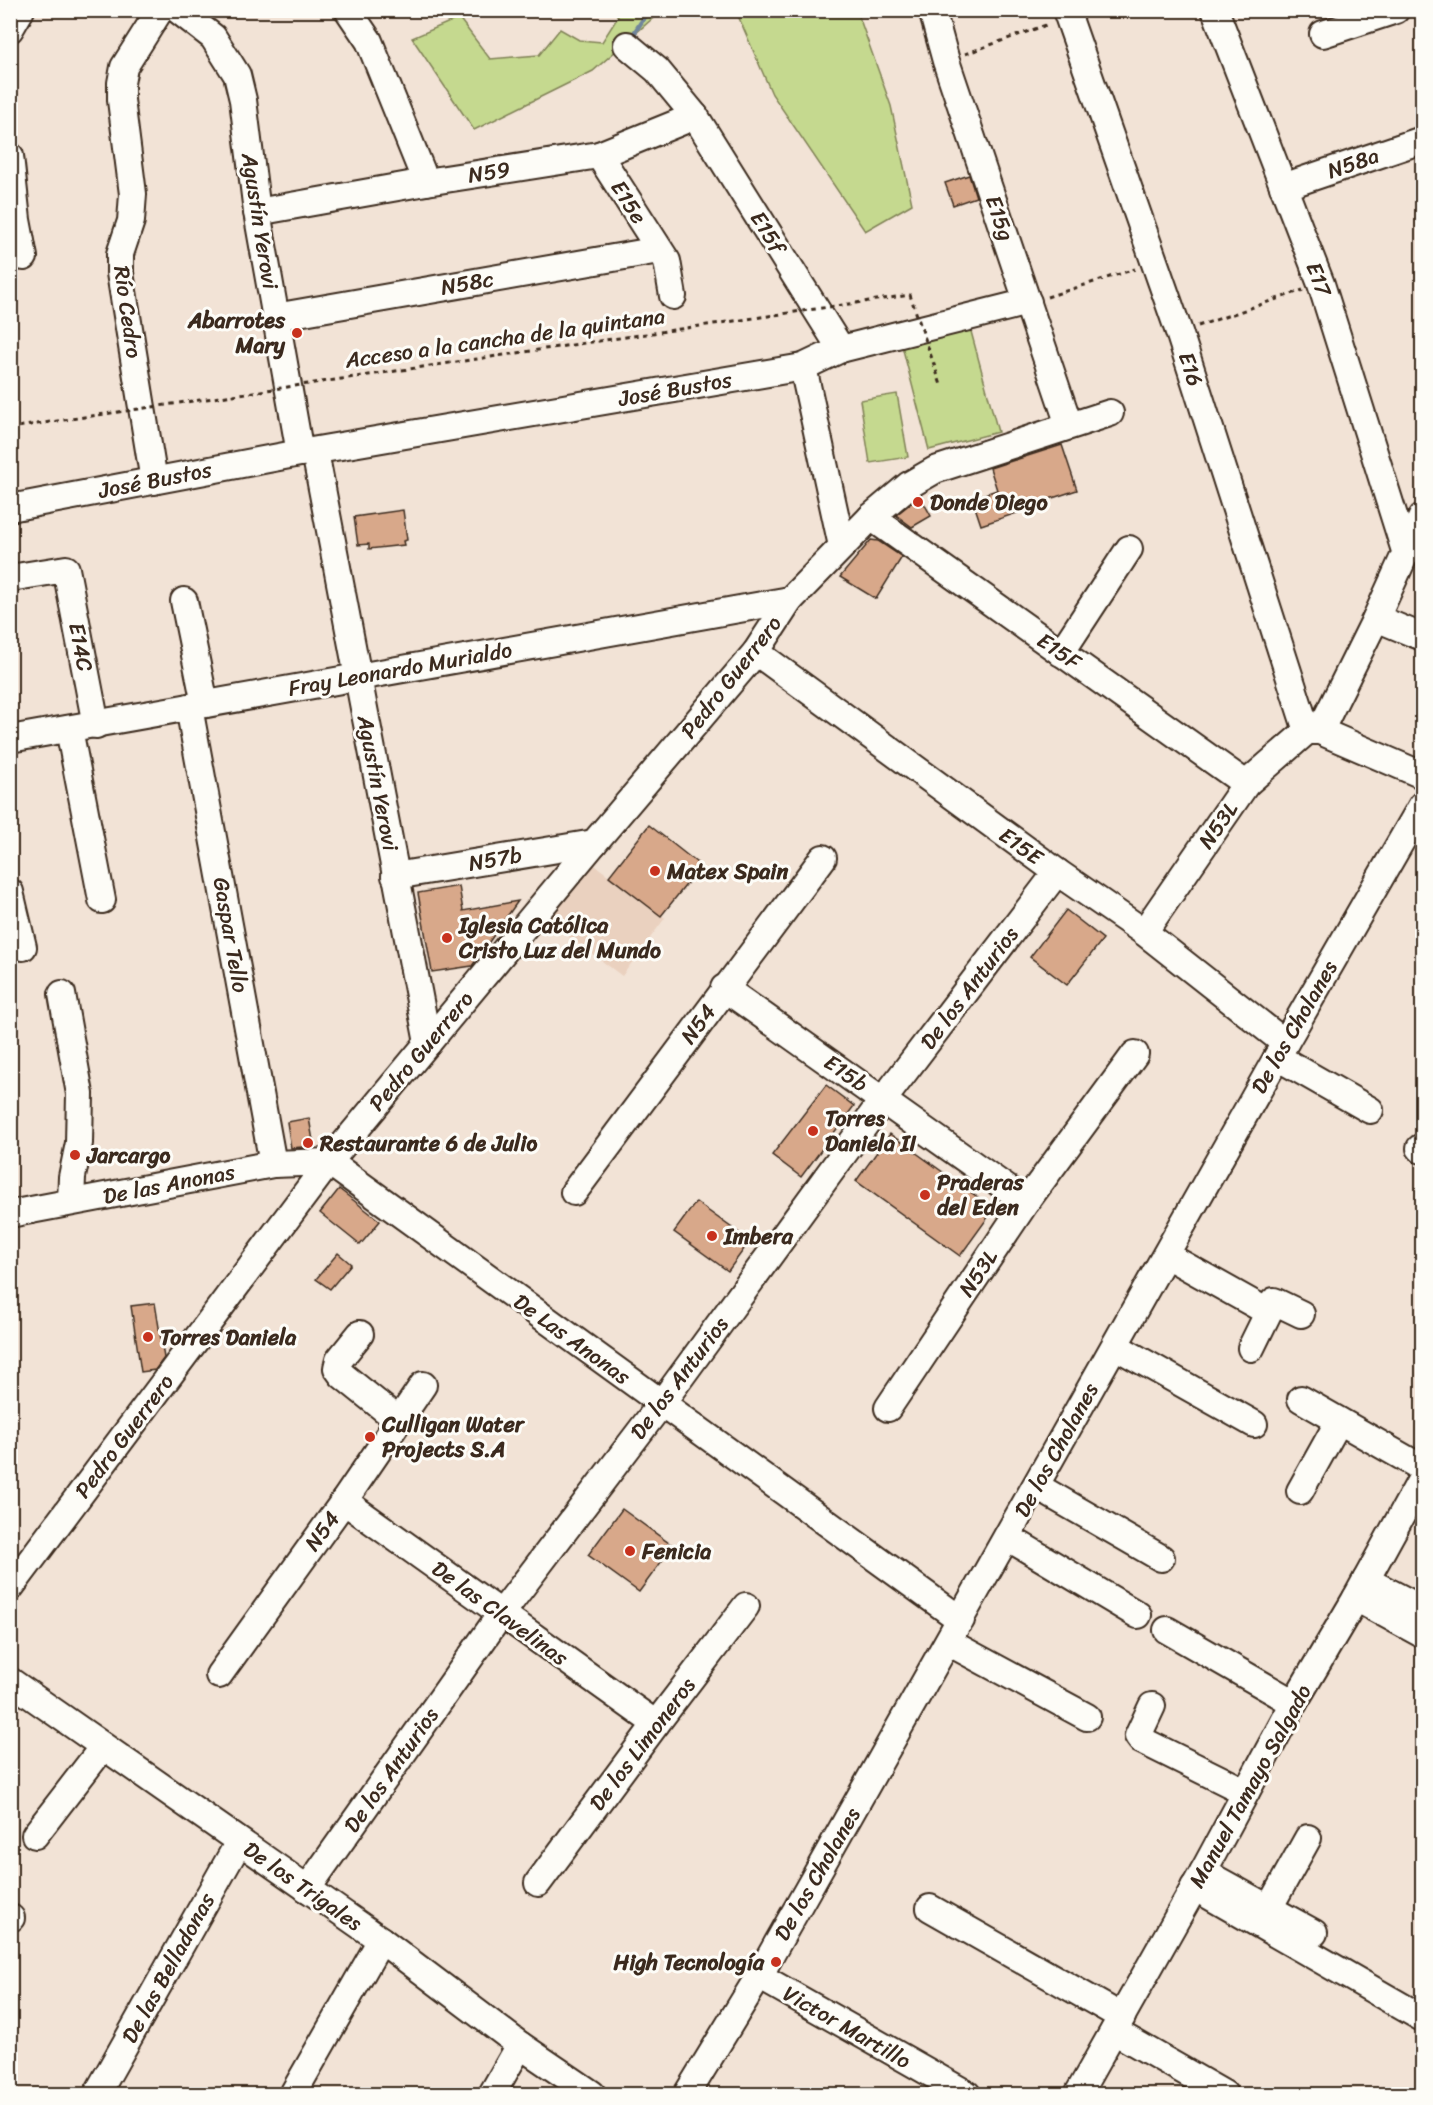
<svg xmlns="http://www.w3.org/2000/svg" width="1433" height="2105" font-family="Sriracha,sans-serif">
	<rect width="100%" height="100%" fill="#f2e3d6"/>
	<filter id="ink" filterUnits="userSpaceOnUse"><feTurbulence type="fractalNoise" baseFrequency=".0167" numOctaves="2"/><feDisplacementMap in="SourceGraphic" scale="12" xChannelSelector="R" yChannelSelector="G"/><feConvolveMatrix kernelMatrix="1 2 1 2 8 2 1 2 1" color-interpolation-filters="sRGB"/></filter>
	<g filter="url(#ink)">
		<path fill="#ead1bf" d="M592,863L665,918L622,976L548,921Z"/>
		<g fill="#c5d98f" stroke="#808256" stroke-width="1.5">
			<path d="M615,11H661L593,71L474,130L412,38L459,18L490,59L539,55L560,29L579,40L602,42L618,17Z"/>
			<path d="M736,11H857L891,106L912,204L865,231L772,94Z"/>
			<path d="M969,324L998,432L929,450L901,342Z"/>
			<path d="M897,394L908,457L870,463L860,400Z"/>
		</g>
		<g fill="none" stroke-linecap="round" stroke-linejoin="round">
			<path stroke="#70859b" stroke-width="5" d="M631,38L649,10"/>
		</g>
		<g fill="#d8a88a" stroke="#3b2a1e" stroke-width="1.5">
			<path d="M969,175L976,197L953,205L945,183Z"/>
			<path d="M1062,445L1077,490L1028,506L1029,509L981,525L972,498L997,490L990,468Z"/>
			<path d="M920,496L931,516L912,527L896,515Z"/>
			<path d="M403,510L407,540L403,541L404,545L369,549V544L358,545L354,517Z"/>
			<path d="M871,540L878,541L902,557L876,599L840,577Z"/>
			<path d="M649,825L701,866L661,916L609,876Z"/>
			<path d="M459,886L463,911L518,901L472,966L432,972L418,893Z"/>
			<path d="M1066,910L1103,939L1067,985L1030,957Z"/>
			<path d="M826,1085L854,1106L801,1177L772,1155Z"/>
			<path d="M309,1118L314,1146L291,1148L287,1122Z"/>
			<path d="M890,1134L994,1209L960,1256L856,1181Z"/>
			<path d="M339,1189L380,1221L360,1245L320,1213Z"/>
			<path d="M696,1202L750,1241L728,1271L674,1232Z"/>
			<path d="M338,1253L351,1264L330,1289L316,1279Z"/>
			<path d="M155,1303L164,1358L155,1370L141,1372L131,1306Z"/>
			<path d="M622,1509L673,1546L639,1592L588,1555Z"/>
		</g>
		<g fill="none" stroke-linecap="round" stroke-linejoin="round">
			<defs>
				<g id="minor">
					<path d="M178,10L213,37L237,75L243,100L257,212L300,453"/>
					<path d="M348,10L369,41L426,182"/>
					<path d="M932,10L946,61L1069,425"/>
					<path d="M1066,10L1179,332L1307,731"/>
					<path d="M1215,10L1321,284L1406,554"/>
					<path d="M10,29L21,10"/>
					<path d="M1323,34L1396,10"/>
					<path d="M627,45L657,70L695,116L841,349"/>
					<path d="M599,155L667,261L673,296"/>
					<path d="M10,156L17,220L24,257"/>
					<path d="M1283,187L1422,140"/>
					<path d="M257,212L426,182L599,155L695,116"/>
					<path d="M275,317L659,250"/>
					<path d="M803,367L842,546"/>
					<path d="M315,452L428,1043"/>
					<path d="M154,481L120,273V254L131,221L133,194L121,100V83L124,67L160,10"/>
					<path d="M10,508L300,453L803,367L841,349L1028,302"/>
					<path d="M871,517L1246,784"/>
					<path d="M10,578L66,569L96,725"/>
					<path d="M184,601L205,704"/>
					<path d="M1376,618L1422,637"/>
					<path d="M756,652L1057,872L1144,932L1285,1043"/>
					<path d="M1061,653L1129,549"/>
					<path d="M189,707L273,1164"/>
					<path d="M69,729L102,900"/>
					<path d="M1307,731H1320L1422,775"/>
					<path d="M1320,731L1376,618L1422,517"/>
					<path d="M10,739L790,600"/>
					<path d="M395,876L594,843"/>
					<path d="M10,892L23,947"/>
					<path d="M1144,932L1246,784L1307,731"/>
					<path d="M724,988L1026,1202"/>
					<path d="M62,994L80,1094L79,1143L72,1177L71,1202"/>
					<path d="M1277,1057L1370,1110"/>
					<path d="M1420,1148L1422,1150"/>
					<path d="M329,1162L961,1620"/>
					<path d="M574,1192L823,858"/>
					<path d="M10,1214L273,1164L329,1162"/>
					<path d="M1166,1255L1268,1312"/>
					<path d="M360,1334L339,1360L337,1368L342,1375L398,1420"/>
					<path d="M1115,1346L1254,1424"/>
					<path d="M1251,1348L1274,1301L1301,1314"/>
					<path d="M1301,1399L1422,1468"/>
					<path d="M888,1408L1026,1202L1135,1054"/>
					<path d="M1036,1486L1161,1558"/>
					<path d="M1300,1491L1339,1421"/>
					<path d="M344,1501L656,1724"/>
					<path d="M1007,1537L1138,1615"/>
					<path d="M1366,1580L1422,1609"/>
					<path d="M10,1588L329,1162L594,843L756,652L790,600L871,517L909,485L935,470L1110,413"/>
					<path d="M1356,1598L1422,1634"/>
					<path d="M1167,1630L1294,1703"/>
					<path d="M948,1642L1087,1717"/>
					<path d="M219,1675L344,1501L423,1385"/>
					<path d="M10,1681L381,1940L520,2045L592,2094"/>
					<path d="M1152,1706L1138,1736L1141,1740L1246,1792"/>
					<path d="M35,1835L103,1747"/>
					<path d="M1203,1872L1314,1933"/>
					<path d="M538,1883L656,1724L746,1606"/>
					<path d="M1194,1887L1422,2018"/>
					<path d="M307,1889L501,1614L661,1404L883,1100L1057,872"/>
					<path d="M930,1908L1122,2017"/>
					<path d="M1269,1908L1308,1838"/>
					<path d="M10,1918H11"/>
					<path d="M759,1976L967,2094"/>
					<path d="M1114,2031L1224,2094"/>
					<path d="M97,2094L239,1842"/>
					<path d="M293,2094L381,1940"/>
					<path d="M492,2094L520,2045"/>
					<path d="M687,2094L759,1976L1285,1043L1422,805"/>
					<path d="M1078,2094L1203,1872L1294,1703L1356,1598L1422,1478"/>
				</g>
			</defs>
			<use href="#minor" stroke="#3b2a1e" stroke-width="30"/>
			<g stroke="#3b2a1e" stroke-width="3" stroke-dasharray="4.5 4.5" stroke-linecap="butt">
				<path d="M965,54L1049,24"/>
				<path d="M1047,297L1135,269"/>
				<path d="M1198,326L1303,290"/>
			</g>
			<use href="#minor" stroke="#fdfcf7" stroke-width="26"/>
			<path stroke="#3b2a1e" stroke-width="3" stroke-dasharray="4.5 4.5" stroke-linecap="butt" d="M10,428L910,295L941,385"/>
		</g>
	</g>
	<g fill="#c8321e" stroke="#fdfcf7" stroke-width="2">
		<circle cx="297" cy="333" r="6"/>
		<circle cx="918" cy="502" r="6"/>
		<circle cx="655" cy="871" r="6"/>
		<circle cx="447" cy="938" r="6"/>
		<circle cx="813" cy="1131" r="6"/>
		<circle cx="308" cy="1143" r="6"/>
		<circle cx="75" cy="1155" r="6"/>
		<circle cx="925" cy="1195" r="6"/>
		<circle cx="712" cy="1236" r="6"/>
		<circle cx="148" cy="1337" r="6"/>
		<circle cx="370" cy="1437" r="6"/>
		<circle cx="630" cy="1551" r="6"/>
		<circle cx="776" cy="1962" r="6"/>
	</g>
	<g text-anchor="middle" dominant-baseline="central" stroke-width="6" stroke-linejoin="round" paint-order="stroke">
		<g font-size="22" fill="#3b2a1e" stroke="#fdfcf7">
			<text transform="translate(1353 163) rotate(-19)">N58a</text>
			<text transform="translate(489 172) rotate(-9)">N59</text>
			<text transform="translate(629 202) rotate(58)">E15e</text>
			<text transform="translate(1000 218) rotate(71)">E15g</text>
			<text transform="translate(260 221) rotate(81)">Agustín Yerovi</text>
			<text transform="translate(768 232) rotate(58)">E15f</text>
			<text transform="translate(1319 279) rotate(70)">E17</text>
			<text transform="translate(467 283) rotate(-10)">N58c</text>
			<text transform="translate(128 312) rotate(82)">Río Cedro</text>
			<text transform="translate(505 338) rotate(-8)">Acceso a la cancha de la quintana</text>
			<text transform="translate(1191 369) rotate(72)">E16</text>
			<text transform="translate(675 389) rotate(-10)">José Bustos</text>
			<text transform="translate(155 480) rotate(-11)">José Bustos</text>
			<text transform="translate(81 647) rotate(79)">E14C</text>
			<text transform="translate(1059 651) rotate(35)">E15F</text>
			<text transform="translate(400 669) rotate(-10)">Fray Leonardo Murialdo</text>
			<text transform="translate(731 677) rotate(-52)">Pedro Guerrero</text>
			<text transform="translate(378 783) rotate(79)">Agustín Yerovi</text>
			<text transform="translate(1218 825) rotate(-55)">N53L</text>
			<text transform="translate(1021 846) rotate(36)">E15E</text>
			<text transform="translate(495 859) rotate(-10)">N57b</text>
			<text transform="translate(231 935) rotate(80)">Gaspar Tello</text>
			<text transform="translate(969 988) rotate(-53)">De los Anturios</text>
			<text transform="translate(698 1024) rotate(-54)">N54</text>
			<text transform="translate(1294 1027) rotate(-60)">De los Cholanes</text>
			<text transform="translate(421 1051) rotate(-50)">Pedro Guerrero</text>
			<text transform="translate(846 1073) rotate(35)">E15b</text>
			<text transform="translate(169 1184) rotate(-11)">De las Anonas</text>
			<text transform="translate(978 1273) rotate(-56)">N53L</text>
			<text transform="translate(572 1339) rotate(36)">De Las Anonas</text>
			<text transform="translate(679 1378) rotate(-53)">De los Anturios</text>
			<text transform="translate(124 1436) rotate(-53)">Pedro Guerrero</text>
			<text transform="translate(1056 1450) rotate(-61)">De los Cholanes</text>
			<text transform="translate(322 1531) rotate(-54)">N54</text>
			<text transform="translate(500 1613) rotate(36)">De las Clavelinas</text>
			<text transform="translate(642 1744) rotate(-53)">De los Limoneros</text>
			<text transform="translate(391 1770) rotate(-55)">De los Anturios</text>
			<text transform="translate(1250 1786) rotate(-61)">Manuel Tamayo Salgado</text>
			<text transform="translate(817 1874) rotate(-60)">De los Cholanes</text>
			<text transform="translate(303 1886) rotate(35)">De los Trigales</text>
			<text transform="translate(168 1968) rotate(-61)">De las Belladonas</text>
			<text transform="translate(847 2027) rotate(30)">Victor Martillo</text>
		</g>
		<g font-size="22" font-weight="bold" fill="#3b2a1e" stroke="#fdfcf7" text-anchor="start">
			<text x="285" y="320" text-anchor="end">Abarrotes<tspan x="285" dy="25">Mary</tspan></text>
			<text x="930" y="502">Donde Diego</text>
			<text x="667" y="871">Matex Spain</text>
			<text x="459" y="925">Iglesia Católica<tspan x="459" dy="25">Cristo Luz del Mundo</tspan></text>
			<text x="825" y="1118">Torres<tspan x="825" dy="25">Daniela II</tspan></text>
			<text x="320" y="1143">Restaurante 6 de Julio</text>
			<text x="87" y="1155">Jarcargo</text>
			<text x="937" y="1182">Praderas<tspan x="937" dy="25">del Eden</tspan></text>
			<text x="724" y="1236">Imbera</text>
			<text x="160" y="1337">Torres Daniela</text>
			<text x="382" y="1424">Culligan Water<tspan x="382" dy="25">Projects S.A</tspan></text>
			<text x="642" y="1551">Fenicia</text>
			<text x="764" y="1962" text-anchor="end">High Tecnología</text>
		</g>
	</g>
	<rect width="1433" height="2105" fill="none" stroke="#fdfcf7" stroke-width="36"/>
	<rect x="18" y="18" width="1397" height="2069" fill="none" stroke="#3b2a1e" stroke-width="2" filter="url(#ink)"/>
</svg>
